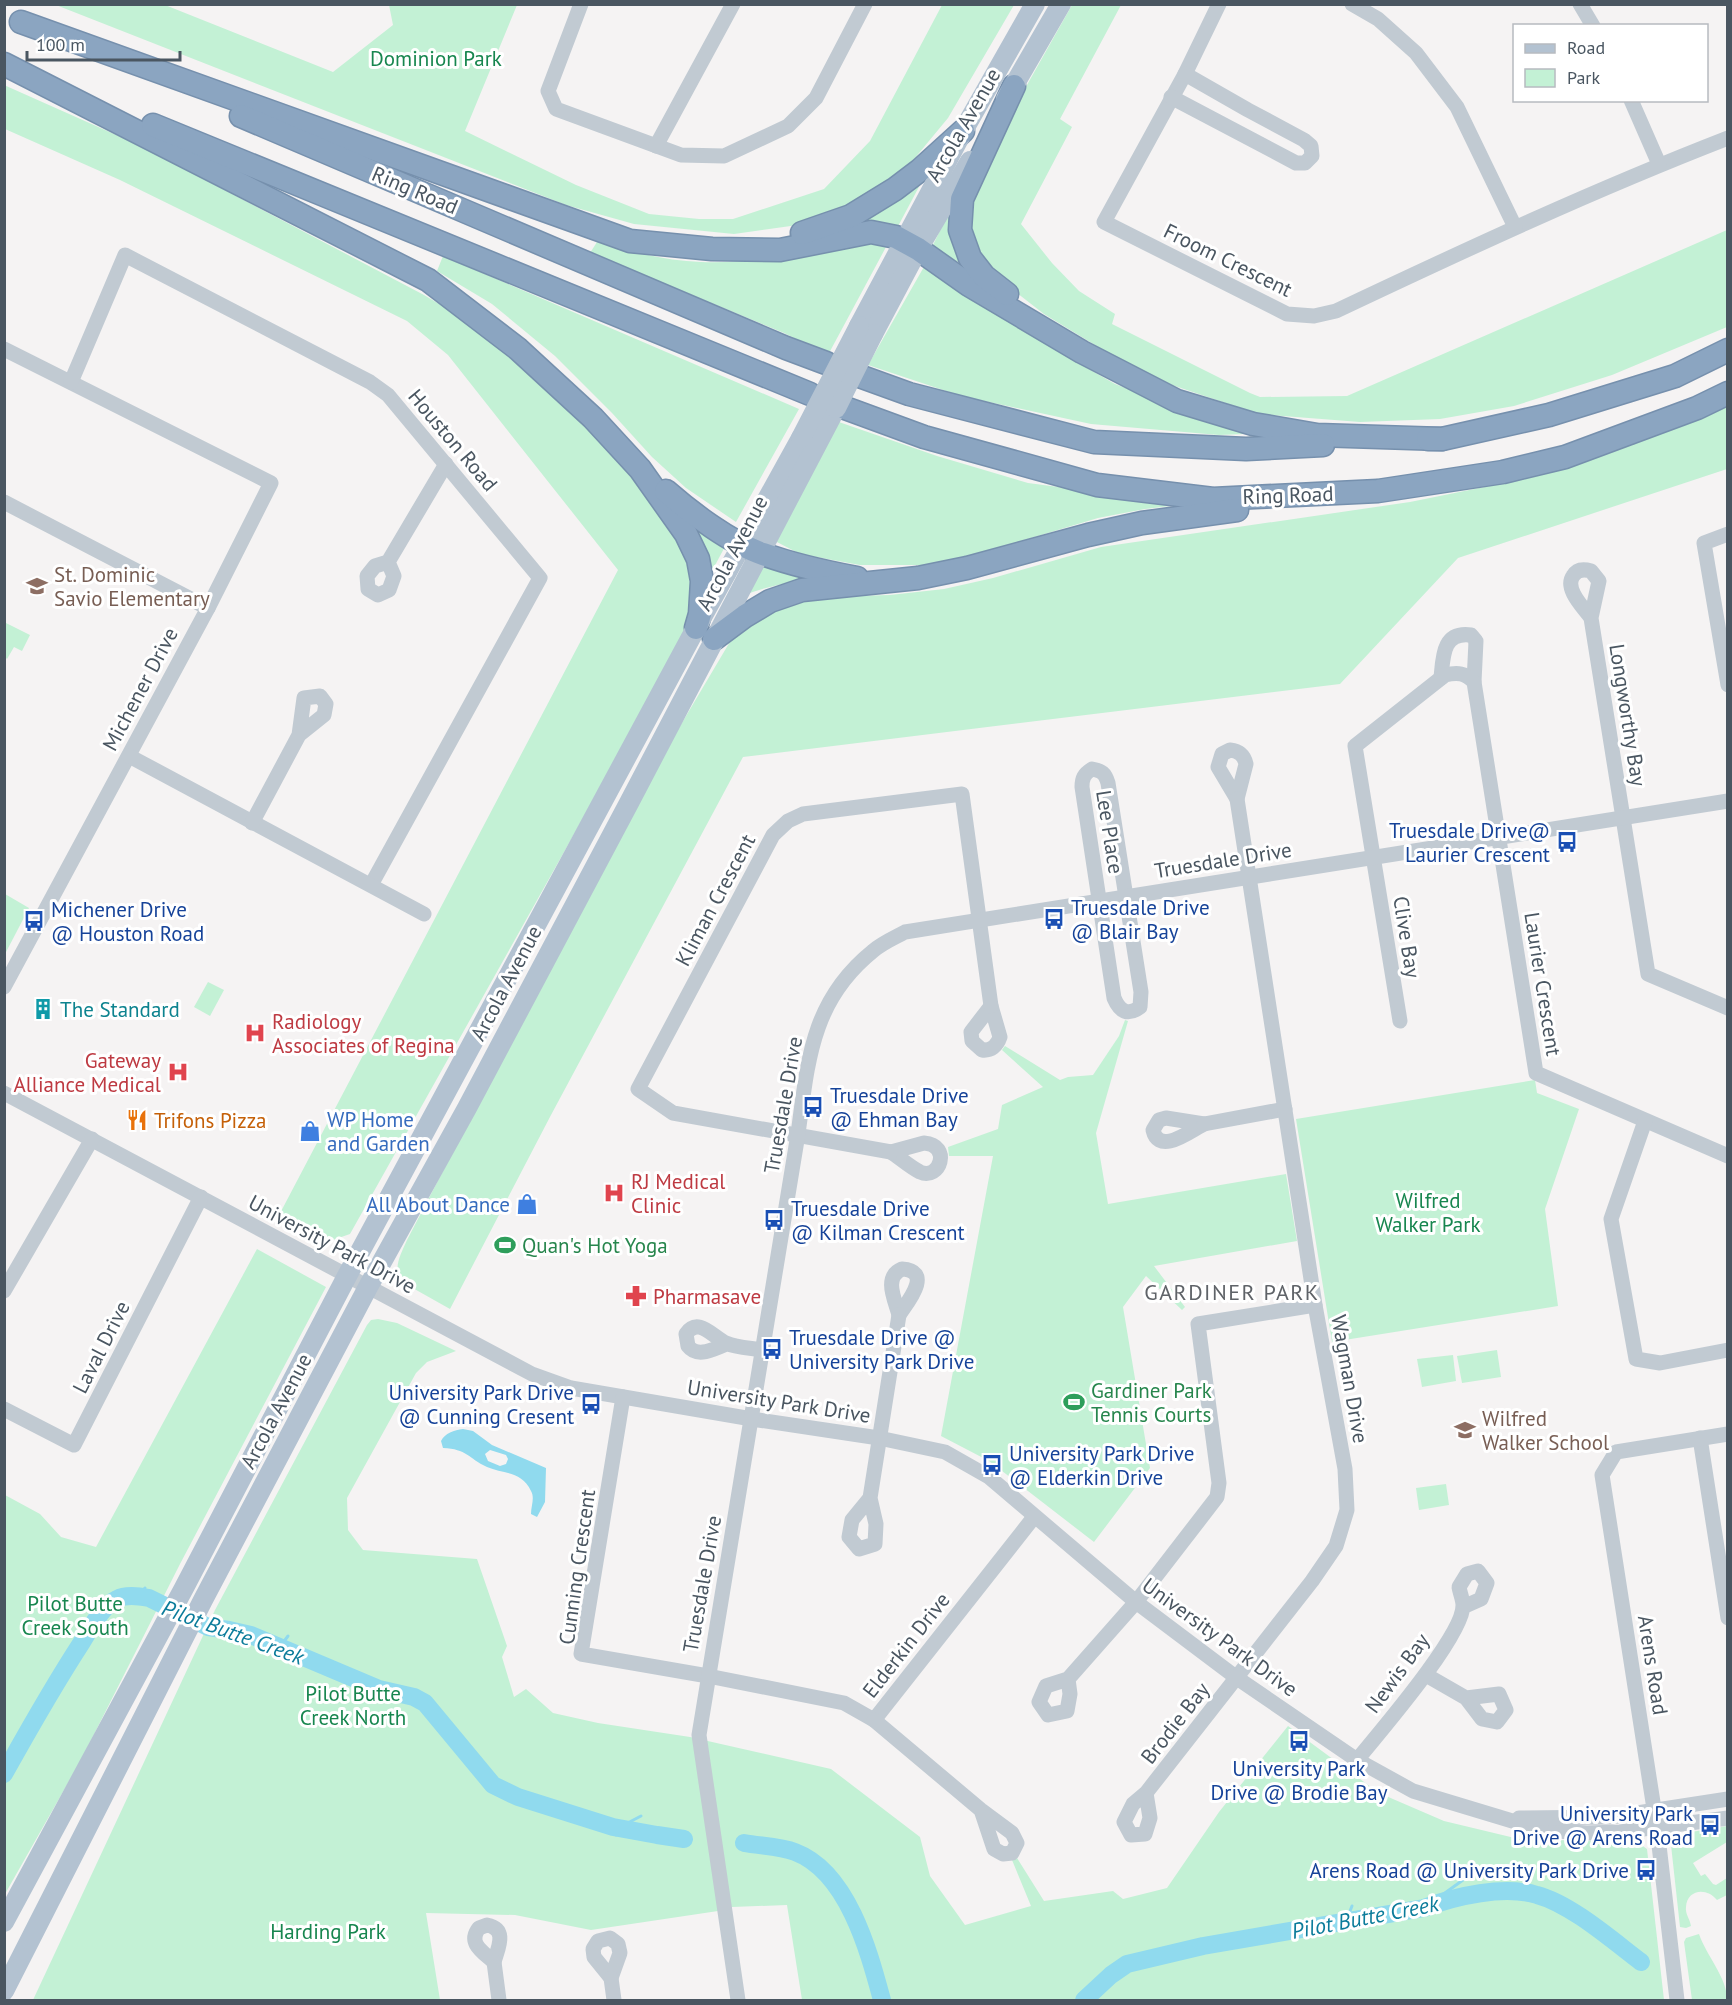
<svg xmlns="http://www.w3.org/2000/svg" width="1732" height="2005" font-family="'PT Sans',sans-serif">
	<rect width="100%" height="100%" fill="#f5f3f3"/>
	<g fill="#c3f1d5">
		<path d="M56,5H165L333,72L393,25L389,5H517L465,131L576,185L649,214L699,219H733L824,189L870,141L942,5H1014L948,118L900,176L855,204L805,224L734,234L634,224L566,205Z"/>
		<path d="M1072,5H1121L1060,119L1072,127L1021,224L1052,263L1079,291L1115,314L1112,324L1250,393L1260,397L1347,396L1727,230V327L1612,375L1514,406L1440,419L1360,422L1258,414L1172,385L1136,370L1044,314L1003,282L982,262L970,228L969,206L1001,131Z"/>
		<path d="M4,85L141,146L424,295L481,329L594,432L660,509L684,549L693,599L685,636L350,1234L327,1242L277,1219L618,570L448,355L407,321L120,180L5,129Z"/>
		<path d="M921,183L896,230L839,232Z"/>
		<path d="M952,206L965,266L932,247Z"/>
		<path d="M871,241L886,247L828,355L784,333L590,253L597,242C630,251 666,261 701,262C758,264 815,251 871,241Z"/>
		<path d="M443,256L799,409L736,522L686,488L652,457L612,413L555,356L492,304L437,271Z"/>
		<path d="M925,265L1047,345L1115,384L1245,434L1219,435L1091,424L961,396L868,365Z"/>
		<path d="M1727,405V469L1458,558L1340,684L743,757L551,1115L450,1309L402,1282C392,1268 401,1254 407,1240L641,792L731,640L752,619L785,601L820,597L890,595L944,589L993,578L1101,547L1410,502L1514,481L1574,464Z"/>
		<path d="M836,421L937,456L1028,483L1187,504L1145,509L1098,518L964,558L924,565H860L800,554L775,541Z"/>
		<path d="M687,517L729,539L712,571L709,570L705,547Z"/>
		<path d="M765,557L827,579C796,581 774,584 744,595Z"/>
		<path d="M4,622L30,635L22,651L14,647L7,659L5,657Z"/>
		<path d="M5,894L29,908L5,954Z"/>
		<path d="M208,982L224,990L210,1016L194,1007Z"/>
		<path d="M1125,1020L1128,1021L1096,1133L1108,1204L1286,1174L1297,1241L1154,1266L1185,1307L1182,1310L1146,1276L1123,1307L1150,1468L1094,1542L989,1461L941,1436L993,1156H949L948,1147L998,1129L1002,1105L1043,1087L1002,1050L1005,1046L1060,1080L1068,1077L1093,1075L1119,1036Z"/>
		<path d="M1535,1080L1537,1093L1579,1109L1545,1209L1558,1306L1332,1342L1296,1119Z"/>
		<path d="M257,1249L326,1287L180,1564L81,1760L5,1894V1495L40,1514L61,1537L96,1547Z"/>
		<path d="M378,1319L397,1323L456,1351L427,1362L416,1373L347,1498L348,1530L363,1550L477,1559L507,1646L502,1657L514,1697L526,1689L553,1713L598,1723L690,1737L831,1769L920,1837L930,1876L965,1925L1031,1906L1012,1860L1017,1858L1044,1901L1113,1891L1123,1899L1167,1888L1219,1812L1288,1726L1379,1793L1444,1821L1519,1839L1637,1842L1647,1849L1664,2000H1480L1466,1999L1465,2000H802L787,1905L732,1907L718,1911L591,1930L515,1915L426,1913L440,2000H33L215,1610L367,1325L371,1320Z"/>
		<path d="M1497,1350L1501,1377L1462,1383L1457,1356Z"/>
		<path d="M1453,1355L1456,1381L1422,1387L1417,1359Z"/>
		<path d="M1446,1484L1449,1505L1419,1510L1416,1488Z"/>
		<path d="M1727,1826V1842L1693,1863L1701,1876L1705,1874L1713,1884L1716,1885L1727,1878V1895L1717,1900C1707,1887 1687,1889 1686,1907C1685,1914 1690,1919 1691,1926L1686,1928L1680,1927L1671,1845L1672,1839L1679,1834Z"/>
		<path d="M1699,1934C1706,1955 1728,1979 1727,2000H1692L1684,1942L1686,1938Z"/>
	</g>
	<path fill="#90daee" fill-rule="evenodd" d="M463,1429L473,1431L492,1445L546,1468L545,1502L537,1517L531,1514C531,1506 535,1498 531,1491C522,1471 503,1474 487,1467C468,1458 467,1449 443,1448L441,1441C445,1433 454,1430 463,1429ZM490,1450L506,1455L508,1459L506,1464L500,1466L488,1461L485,1454Z"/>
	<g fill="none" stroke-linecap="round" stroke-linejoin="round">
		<g stroke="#90daee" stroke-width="3">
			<path d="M139,1596L145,1588"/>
			<path d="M274,1645L282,1644L288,1636"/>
			<path d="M613,1827L616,1835"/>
			<path d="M618,1828L641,1816"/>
			<path d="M1424,1908L1463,1880"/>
			<path d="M1341,1922L1348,1916L1352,1906"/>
			<path d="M1316,1926L1321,1930"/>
		</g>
		<g stroke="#90daee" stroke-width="18">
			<path d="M4,1774C29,1729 54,1685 82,1642C91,1628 101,1607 117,1599C126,1594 139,1596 149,1598L208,1627L229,1630L251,1635L379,1689L414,1697L425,1703L493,1785L518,1797L613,1827L657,1835L684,1839"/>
			<path d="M744,1843C760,1846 780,1846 795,1852C848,1872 869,1952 882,2000"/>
			<path d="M1084,2000L1111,1975L1127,1964L1203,1946L1424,1908C1456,1896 1504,1885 1537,1895C1571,1904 1613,1941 1641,1962"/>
		</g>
		<defs>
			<g id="highway">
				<path d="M21,22L630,241L712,249L780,250L871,232L896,237L918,249L969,285L1082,352L1177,401L1253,424L1317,435L1442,439"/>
				<path d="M4,64L428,280L518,349L593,418L640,469L686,534L698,559L702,581L700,614L696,628"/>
				<path d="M241,116L786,348L826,363"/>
				<path d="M153,125L810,394"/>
				<path d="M802,233L851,216L895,189L920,170L963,131"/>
				<path d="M1007,294L984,276L970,258L960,230L962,199L1014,86"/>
				<path d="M862,377L909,394L1094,442L1246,449L1323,445"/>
				<path d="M845,408L924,437L1097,485L1213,499L1378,491L1503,472L1565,457L1697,408L1728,393"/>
				<path d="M1428,439H1442L1549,415L1675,376L1728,350"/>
				<path d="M666,491C691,513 731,543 763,554C793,565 825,572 857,578"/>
				<path d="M714,639L745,616L770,601L802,590L918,578L967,568L1088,535L1142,523L1237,510"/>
			</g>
		</defs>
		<use href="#highway" stroke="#7690ad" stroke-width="25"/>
		<g stroke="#c1cad2" stroke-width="15">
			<path d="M581,4L548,91L556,109L681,155L724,156L788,126L816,98L865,4"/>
			<path d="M1219,4L1185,74L1104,222L1287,314L1314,316L1336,311C1465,250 1594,190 1728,138"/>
			<path d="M1352,4L1378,19L1416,53L1457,107L1515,227"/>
			<path d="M1580,4L1593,26"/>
			<path d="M1171,97L1296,163H1305L1312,156L1311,146L1304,140L1248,110L1185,74"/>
			<path d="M1631,100L1659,164"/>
			<path d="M656,146L733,4"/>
			<path d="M4,349L271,483L208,608L4,987"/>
			<path d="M71,382L125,255L370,382L388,395L540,578L371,885"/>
			<path d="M4,502L208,608"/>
			<path d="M1728,534L1704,543L1728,685"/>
			<path d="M388,562L394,576L389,590L378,595L368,589L367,576L375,566L388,562L446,464"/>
			<path d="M1591,618C1584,608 1564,589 1573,576C1577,569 1584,569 1591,571L1599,581L1591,618L1648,974L1728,1008"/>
			<path d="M1441,678C1443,658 1442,631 1471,635L1476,641L1474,682"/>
			<path d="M1230,750C1239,751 1244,755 1246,764L1237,799L1218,767L1222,754Z"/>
			<path d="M129,756L424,914"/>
			<path d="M1092,769C1102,771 1105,773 1108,783L1141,992L1140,1007C1128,1016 1120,1012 1114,998L1082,787C1082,778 1084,774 1092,769Z"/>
			<path d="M252,823L299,735L304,698L320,696L326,704L324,715L299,735"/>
			<path d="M991,1006L1000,1037C997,1046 991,1051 982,1050L972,1041L971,1032Z"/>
			<path d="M1400,1021L1355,746L1445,675C1458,672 1465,673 1474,682L1536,1073L1728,1156"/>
			<path d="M4,1093L532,1374L571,1388L752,1419L879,1438L945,1452L989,1477L1136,1602L1237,1678L1357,1760L1413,1791L1542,1830L1587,1833L1620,1832L1728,1818"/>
			<path d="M1166,1118L1204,1124C1190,1131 1159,1156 1153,1130L1159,1120Z"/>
			<path d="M1645,1121L1611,1219L1636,1359L1660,1363L1728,1350"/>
			<path d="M1204,1124L1285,1109"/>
			<path d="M924,1143C952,1145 940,1181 920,1172C910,1167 900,1158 891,1152Z"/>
			<path d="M891,1152L673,1113L638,1089L773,835L788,821L803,814L962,794L991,1006"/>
			<path d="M902,1269C934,1271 907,1303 899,1315C895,1300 883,1277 902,1269Z"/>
			<path d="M4,1291L92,1139"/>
			<path d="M727,1344C715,1348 698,1359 688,1346L686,1334C698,1316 713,1337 726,1343C736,1348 752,1348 763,1350"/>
			<path d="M623,1397L581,1654L708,1676L844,1703L874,1720L1034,1517"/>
			<path d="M4,1409L74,1445L201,1197"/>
			<path d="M1700,1438L1728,1618"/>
			<path d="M870,1498L852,1520L849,1537L859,1549L875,1544L876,1524L870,1498L899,1315"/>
			<path d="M1426,1675L1466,1698L1482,1719L1497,1722L1506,1710L1499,1694L1466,1698"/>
			<path d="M1068,1679L1070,1694L1067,1711L1048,1715L1039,1702L1046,1686L1068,1679L1136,1602L1217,1497L1219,1483L1198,1324L1315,1305"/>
			<path d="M874,1720L981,1810L1012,1833L1017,1843L1012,1853L1003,1854L994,1849L981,1810"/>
			<path d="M1357,1760C1378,1734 1464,1635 1463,1605C1463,1600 1460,1593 1459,1587L1467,1574L1478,1571L1487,1583L1481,1599L1463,1607"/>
			<path d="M1146,1793L1150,1818L1145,1834L1131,1835L1124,1822L1133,1804L1146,1793L1312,1581L1336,1546L1347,1510L1345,1469L1315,1305L1237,799"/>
			<path d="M1519,1818L1611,1817L1728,1799"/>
			<path d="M487,1925C508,1929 498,1948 494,1962C483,1952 467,1943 479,1928Z"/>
			<path d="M610,1938L618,1944L620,1953L611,1978L594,1957L593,1949L598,1941Z"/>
			<path d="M494,1962L499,2000"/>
			<path d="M611,1978L614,2000"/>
			<path d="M738,2000L699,1735L798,1134C808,1061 811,1001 873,951C882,943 894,938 905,932L1728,801"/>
			<path d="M1677,2000L1657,1828L1602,1475L1616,1452L1728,1434"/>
		</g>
		<g stroke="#b3c2d1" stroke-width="20">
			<path d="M1006,99L1061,4"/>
			<path d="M859,326L963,131L1035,4"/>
			<path d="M873,334L918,249L970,161"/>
			<path d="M4,1922L184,1588L347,1276L696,628L801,438"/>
			<path d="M4,1991L203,1600L368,1287L467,1108L630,801L836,408"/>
		</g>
		<use href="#highway" stroke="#8ba5c1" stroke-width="22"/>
		<g stroke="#b3c2d1" stroke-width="20">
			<path d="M836,408L873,334"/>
			<path d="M801,438L859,326"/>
		</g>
	</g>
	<defs>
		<symbol id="school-bare" viewBox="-9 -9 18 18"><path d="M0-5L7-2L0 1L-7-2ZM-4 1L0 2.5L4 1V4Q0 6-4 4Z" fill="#8d6e63" stroke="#fff" stroke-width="2.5" paint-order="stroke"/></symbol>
		<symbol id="bus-bare" viewBox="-9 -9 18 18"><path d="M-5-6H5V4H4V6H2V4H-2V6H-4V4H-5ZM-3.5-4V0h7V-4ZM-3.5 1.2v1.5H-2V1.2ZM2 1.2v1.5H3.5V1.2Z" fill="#1a4fb4" stroke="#fff" stroke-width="2.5" paint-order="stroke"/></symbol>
		<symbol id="building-bare" viewBox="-9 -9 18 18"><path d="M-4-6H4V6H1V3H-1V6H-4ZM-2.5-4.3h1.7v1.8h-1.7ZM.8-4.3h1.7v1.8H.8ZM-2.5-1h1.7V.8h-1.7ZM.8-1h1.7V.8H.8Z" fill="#0f9aa8" stroke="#fff" stroke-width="2.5" paint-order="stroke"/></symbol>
		<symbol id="hospital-bare" viewBox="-9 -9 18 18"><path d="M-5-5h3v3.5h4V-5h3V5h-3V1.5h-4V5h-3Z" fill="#e0444e" stroke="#fff" stroke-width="2.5" paint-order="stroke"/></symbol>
		<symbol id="restaurant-bare" viewBox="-9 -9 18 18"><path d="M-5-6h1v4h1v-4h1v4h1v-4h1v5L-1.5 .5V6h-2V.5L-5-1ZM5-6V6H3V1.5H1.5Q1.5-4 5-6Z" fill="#e8710a" stroke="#fff" stroke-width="2.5" paint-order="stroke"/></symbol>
		<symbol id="shop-bare" viewBox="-9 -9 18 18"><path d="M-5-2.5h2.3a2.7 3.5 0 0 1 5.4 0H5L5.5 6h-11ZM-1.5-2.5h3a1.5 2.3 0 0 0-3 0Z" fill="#3f7fe0" stroke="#fff" stroke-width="2.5" paint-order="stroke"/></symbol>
		<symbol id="stadium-bare" viewBox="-9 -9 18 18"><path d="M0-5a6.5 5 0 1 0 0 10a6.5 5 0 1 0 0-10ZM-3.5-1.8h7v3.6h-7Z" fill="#2e9e5b" stroke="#fff" stroke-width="2.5" paint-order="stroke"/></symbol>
		<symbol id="pharmacy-bare" viewBox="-9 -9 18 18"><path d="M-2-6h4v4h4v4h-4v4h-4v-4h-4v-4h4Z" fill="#e0444e" stroke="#fff" stroke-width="2.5" paint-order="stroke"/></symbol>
	</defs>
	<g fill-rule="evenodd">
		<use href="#school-bare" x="22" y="571" width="30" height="30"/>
		<use href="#bus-bare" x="1552" y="827" width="30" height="30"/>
		<use href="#bus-bare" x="1039" y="904" width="30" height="30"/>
		<use href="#bus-bare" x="19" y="906" width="30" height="30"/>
		<use href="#building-bare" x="28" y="994" width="30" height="30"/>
		<use href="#hospital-bare" x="240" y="1018" width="30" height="30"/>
		<use href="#hospital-bare" x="163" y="1057" width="30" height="30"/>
		<use href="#bus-bare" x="798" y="1092" width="30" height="30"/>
		<use href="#restaurant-bare" x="122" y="1105" width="30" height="30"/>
		<use href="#shop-bare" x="295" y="1116" width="30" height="30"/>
		<use href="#hospital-bare" x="599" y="1178" width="30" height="30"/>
		<use href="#shop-bare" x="512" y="1189" width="30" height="30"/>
		<use href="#bus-bare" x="759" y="1205" width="30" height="30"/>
		<use href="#stadium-bare" x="490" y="1230" width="30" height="30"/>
		<use href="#pharmacy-bare" x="621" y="1281" width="30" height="30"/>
		<use href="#bus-bare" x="757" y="1334" width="30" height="30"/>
		<use href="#stadium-bare" x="1059" y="1387" width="30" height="30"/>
		<use href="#bus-bare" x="576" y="1389" width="30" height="30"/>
		<use href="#school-bare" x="1450" y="1415" width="30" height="30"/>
		<use href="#bus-bare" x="977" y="1450" width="30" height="30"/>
		<use href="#bus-bare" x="1284" y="1726" width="30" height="30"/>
		<use href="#bus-bare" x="1695" y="1810" width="30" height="30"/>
		<use href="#bus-bare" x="1631" y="1855" width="30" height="30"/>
	</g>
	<g text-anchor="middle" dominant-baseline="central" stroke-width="6" stroke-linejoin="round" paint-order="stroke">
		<g font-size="21" fill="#17864f" stroke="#fff">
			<text x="436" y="58">Dominion Park</text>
			<text x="1428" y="1200">Wilfred<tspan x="1428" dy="24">Walker Park</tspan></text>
			<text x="75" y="1603">Pilot Butte<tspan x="75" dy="24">Creek South</tspan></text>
			<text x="353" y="1693">Pilot Butte<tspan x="353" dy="24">Creek North</tspan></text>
			<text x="328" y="1931">Harding Park</text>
		</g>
		<g font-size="21" fill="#4a5661" stroke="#fff">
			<text transform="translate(963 125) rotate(-60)">Arcola Avenue</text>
			<text transform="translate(415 190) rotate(23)">Ring Road</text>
			<text transform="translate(1228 260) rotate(26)">Froom Crescent</text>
			<text transform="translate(453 440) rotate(50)">Houston Road</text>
			<text transform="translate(1288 495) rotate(-2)">Ring Road</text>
			<text transform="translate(732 553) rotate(-62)">Arcola Avenue</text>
			<text transform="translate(140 689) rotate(-62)">Michener Drive</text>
			<text transform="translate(1628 715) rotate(81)">Longworthy Bay</text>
			<text transform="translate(1110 832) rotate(81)">Lee Place</text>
			<text transform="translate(1223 860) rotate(-9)">Truesdale Drive</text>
			<text transform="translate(715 900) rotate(-62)">Kliman Crescent</text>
			<text transform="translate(1407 937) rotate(81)">Clive Bay</text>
			<text transform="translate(506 983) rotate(-62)">Arcola Avenue</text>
			<text transform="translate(1543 984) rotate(81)">Laurier Crescent</text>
			<text transform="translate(783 1105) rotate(-80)">Truesdale Drive</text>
			<text transform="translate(332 1244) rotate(28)">University Park Drive</text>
			<text transform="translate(101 1347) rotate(-63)">Laval Drive</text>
			<text transform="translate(1350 1379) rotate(80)">Wagman Drive</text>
			<text transform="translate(779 1401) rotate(9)">University Park Drive</text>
			<text transform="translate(276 1411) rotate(-62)">Arcola Avenue</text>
			<text transform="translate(577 1567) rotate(-82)">Cunning Crescent</text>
			<text transform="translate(702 1584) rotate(-80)">Truesdale Drive</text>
			<text transform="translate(1220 1637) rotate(36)">University Park Drive</text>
			<text transform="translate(906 1645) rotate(-52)">Elderkin Drive</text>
			<text transform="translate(1653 1665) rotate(81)">Arens Road</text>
			<text transform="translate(1397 1673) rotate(-54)">Newis Bay</text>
			<text transform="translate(1175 1723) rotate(-52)">Brodie Bay</text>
		</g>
		<g font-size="21" fill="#785e54" stroke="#fff" text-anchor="start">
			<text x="54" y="574">St. Dominic<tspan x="54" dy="24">Savio Elementary</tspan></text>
			<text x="1482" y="1418">Wilfred<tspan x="1482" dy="24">Walker School</tspan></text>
		</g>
		<g font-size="21" fill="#164399" stroke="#fff" text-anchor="start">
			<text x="1550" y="830" text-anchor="end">Truesdale Drive@<tspan x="1550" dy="24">Laurier Crescent</tspan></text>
			<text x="1071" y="907">Truesdale Drive<tspan x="1071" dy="24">@ Blair Bay</tspan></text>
			<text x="51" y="909">Michener Drive<tspan x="51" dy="24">@ Houston Road</tspan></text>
			<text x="830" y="1095">Truesdale Drive<tspan x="830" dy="24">@ Ehman Bay</tspan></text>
			<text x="791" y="1208">Truesdale Drive<tspan x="791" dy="24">@ Kilman Crescent</tspan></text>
			<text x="789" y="1337">Truesdale Drive @<tspan x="789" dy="24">University Park Drive</tspan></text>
			<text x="574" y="1392" text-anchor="end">University Park Drive<tspan x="574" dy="24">@ Cunning Cresent</tspan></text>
			<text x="1009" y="1453">University Park Drive<tspan x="1009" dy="24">@ Elderkin Drive</tspan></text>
			<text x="1299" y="1768" text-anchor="middle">University Park<tspan x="1299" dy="24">Drive @ Brodie Bay</tspan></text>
			<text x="1693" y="1813" text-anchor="end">University Park<tspan x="1693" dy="24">Drive @ Arens Road</tspan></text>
			<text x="1629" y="1870" text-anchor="end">Arens Road @ University Park Drive</text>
		</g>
		<g font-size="21" fill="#0d838f" stroke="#fff" text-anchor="start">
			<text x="60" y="1009">The Standard</text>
		</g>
		<g font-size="21" fill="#be3a42" stroke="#fff" text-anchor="start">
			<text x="272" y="1021">Radiology<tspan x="272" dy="24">Associates of Regina</tspan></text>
			<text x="161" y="1060" text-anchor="end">Gateway<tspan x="161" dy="24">Alliance Medical</tspan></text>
			<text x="631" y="1181">RJ Medical<tspan x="631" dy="24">Clinic</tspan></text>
			<text x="653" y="1296">Pharmasave</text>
		</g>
		<g font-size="21" fill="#366cbe" stroke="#fff" text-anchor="start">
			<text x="327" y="1119">WP Home<tspan x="327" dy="24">and Garden</tspan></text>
			<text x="510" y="1204" text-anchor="end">All About Dance</text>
		</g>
		<g font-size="21" fill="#c56008" stroke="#fff" text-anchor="start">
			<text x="154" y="1120">Trifons Pizza</text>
		</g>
		<g font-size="21" fill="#27864d" stroke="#fff" text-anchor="start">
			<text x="522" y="1245">Quan's Hot Yoga</text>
			<text x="1091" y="1390">Gardiner Park<tspan x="1091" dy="24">Tennis Courts</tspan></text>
		</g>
		<g font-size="22" letter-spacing="1.5" fill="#5f6368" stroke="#fff">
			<text x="1232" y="1292">GARDINER PARK</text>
		</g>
		<g font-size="22" font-style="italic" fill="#0c7c9b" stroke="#fff">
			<text transform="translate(233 1632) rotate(20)">Pilot Butte Creek</text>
			<text transform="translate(1365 1917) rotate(-11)">Pilot Butte Creek</text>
		</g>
	</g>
	<rect width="1732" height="2005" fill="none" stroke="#4a5661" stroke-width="12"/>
	<rect x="1513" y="24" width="195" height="78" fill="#ffffff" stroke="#b7bbc0" stroke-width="1.5"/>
	<rect x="1525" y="44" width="30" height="9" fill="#b3c2d1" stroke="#b7bbc0" stroke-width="1.5"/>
	<text x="1567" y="54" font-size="18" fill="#4a5661">Road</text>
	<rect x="1525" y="69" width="30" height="18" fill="#c3f1d5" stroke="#b7bbc0" stroke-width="1.5"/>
	<text x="1567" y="84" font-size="18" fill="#4a5661">Park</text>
	<path d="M27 51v9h153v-9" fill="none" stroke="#4a5661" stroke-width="3"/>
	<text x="36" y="51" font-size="18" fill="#4a5661" stroke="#ffffff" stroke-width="4.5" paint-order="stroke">100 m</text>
</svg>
